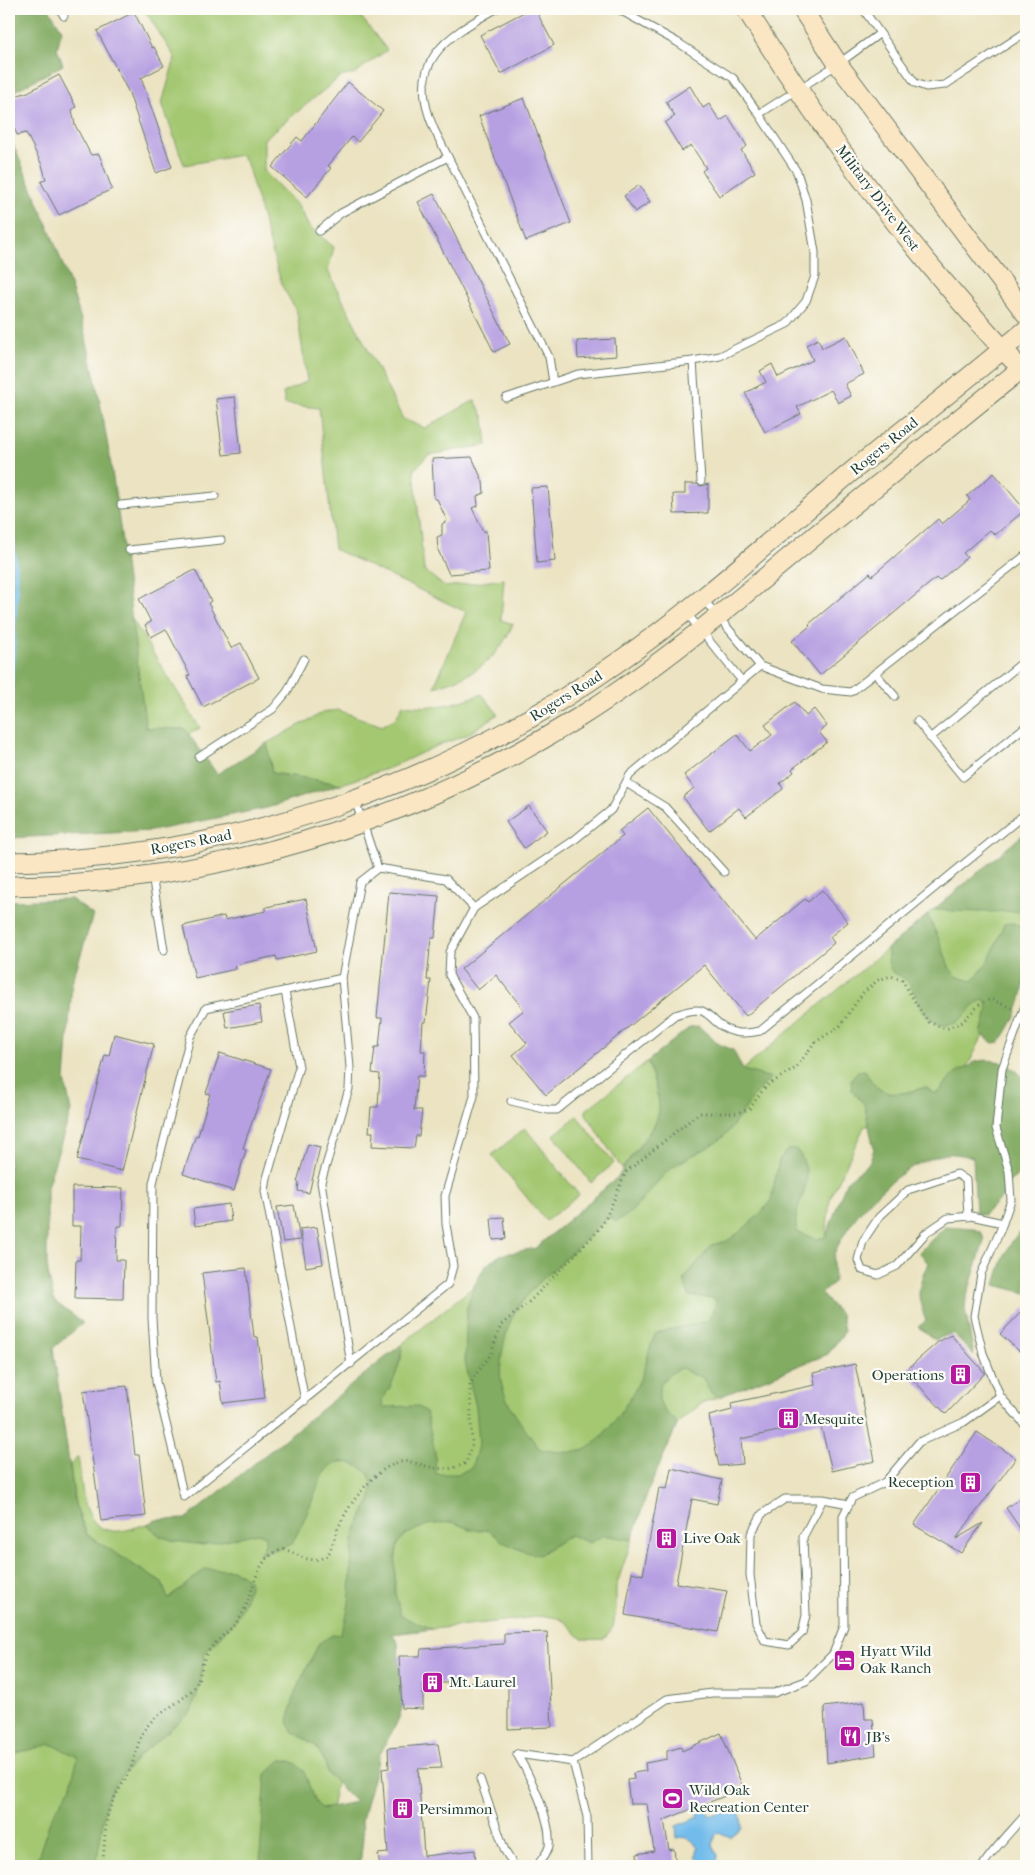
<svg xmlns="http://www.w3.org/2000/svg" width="1035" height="1875" font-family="'IM FELL French Canon',serif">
	<rect width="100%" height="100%" fill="#fdfcf7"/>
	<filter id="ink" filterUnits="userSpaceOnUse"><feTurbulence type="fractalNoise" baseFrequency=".02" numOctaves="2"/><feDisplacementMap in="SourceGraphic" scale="10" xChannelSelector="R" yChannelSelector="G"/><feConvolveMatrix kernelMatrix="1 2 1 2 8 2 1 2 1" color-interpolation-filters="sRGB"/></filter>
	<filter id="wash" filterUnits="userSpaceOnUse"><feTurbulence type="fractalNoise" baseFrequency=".0096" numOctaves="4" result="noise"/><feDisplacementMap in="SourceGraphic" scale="20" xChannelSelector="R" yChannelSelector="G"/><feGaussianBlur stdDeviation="1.12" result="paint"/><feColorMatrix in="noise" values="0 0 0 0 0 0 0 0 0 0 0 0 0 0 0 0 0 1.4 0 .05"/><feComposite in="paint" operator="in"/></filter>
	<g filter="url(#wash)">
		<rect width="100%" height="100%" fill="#ebe3c1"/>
		<g fill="#a4c872" stroke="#628253">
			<path d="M144,9H355L387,50L354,74L340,77L264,139V171L298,206L309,227L334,247L328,271L403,419L425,428L475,400L484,418L487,445L428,455L414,470L424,570L445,587L504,579L501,620L513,624C497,662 473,676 434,687L466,612L334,549L319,408L285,404L283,393L307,381L297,312L282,286L247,164L241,155L184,165L162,103L175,58Z"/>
			<path d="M130,616L200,728L188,735L184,729L146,728Z"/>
			<path d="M482,694L498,714L467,735L436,746L392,767L341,784L272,773L267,743L324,712L338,710L382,726L396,718L403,705C436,709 451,705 482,694Z"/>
			<path d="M1022,836L1023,910L999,1004L955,1091L864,1127L830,1199L820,1294L841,1315L844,1332L828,1354L702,1403L678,1423L648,1491L616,1587V1611L613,1627L604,1639C569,1642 583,1632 560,1619C556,1617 549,1617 545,1616L382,1635L346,1731L323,1851L324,1866H9V1671L139,1570L87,1534L75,1505L70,1465L78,1457C83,1486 80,1535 121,1531C129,1530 139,1526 147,1524L160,1536L175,1541L401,1361L402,1344L474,1286L468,1306L780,1038Z"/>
			<path d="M648,1061L660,1105L657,1121L622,1169L586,1114V1110Z"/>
			<path d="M577,1116L614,1163L591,1183L554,1135Z"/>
			<path d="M525,1128L579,1195L546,1221L492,1155Z"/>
		</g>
		<g fill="#83ac64" stroke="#51744c">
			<path d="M9,9H49L62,30L57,49L63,65L9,94Z"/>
			<path d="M9,135C39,205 72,276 89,351C118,475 128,602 146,728L185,729L217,774L267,743L272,773L341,784L267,808L151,831L9,838Z"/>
			<path d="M1026,832V911L979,912L934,910Z"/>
			<path d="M71,899L93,915L72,983L65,1080L71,1111L47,1187V1268L54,1301L83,1323L53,1348L75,1505L86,1534L162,1583L168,1599L205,1569L234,1570L250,1581L246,1599L236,1619L205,1653L200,1685L191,1712L140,1755L117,1782L106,1801L96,1866H35L51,1818L70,1788L78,1757L51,1744L9,1755V901Z"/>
			<path d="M928,915L941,944L950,969L958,977L972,981C989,965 996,945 1004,924L1013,923L1026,929C1026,975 1028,1002 1000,1042L993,1043L981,1034L988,1007L984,999C971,1004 963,1024 947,1025C924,1027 919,996 908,982C904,977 896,975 892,971C887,965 888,955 888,948Z"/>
			<path d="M698,1026L719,1044L733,1050L743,1070L771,1078C753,1094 743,1114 728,1132C713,1149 688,1155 670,1169C651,1186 639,1211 616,1222L610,1217C597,1226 589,1237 577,1248C557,1266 534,1285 518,1307C507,1322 498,1362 501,1381C505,1405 524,1427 538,1447L542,1450C554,1451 569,1454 581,1451C601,1446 634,1395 641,1377C648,1361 648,1349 656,1333L708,1321L716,1304L715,1298L689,1296L684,1279L712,1245L727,1241L741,1231L760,1214L771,1200L779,1160L787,1150L796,1149C823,1183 789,1204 797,1232L816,1239L826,1237L846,1182L869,1163L874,1149L864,1104L852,1091L851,1079L858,1071L865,1070C880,1101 897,1095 926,1087L934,1094C945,1090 945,1080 954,1074C961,1068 968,1070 974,1062C996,1057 1010,1063 1026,1080V1169L1005,1185L1004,1195L984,1215L976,1213L973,1157C965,1156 955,1153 947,1154C902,1161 850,1213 834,1255C832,1263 834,1274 834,1282L821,1294L841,1315L844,1332L828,1354L719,1397L712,1394L702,1377L691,1374L682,1368C664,1374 652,1389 663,1409C666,1414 673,1418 678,1423L648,1491L632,1540L603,1535L590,1543L570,1535L539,1555L525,1552L503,1542L489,1530H472L452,1522L427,1525L407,1534L398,1543L395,1563V1593L401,1616L432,1629L392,1634L398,1643L402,1708L398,1721L380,1754L367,1800L362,1820L363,1837L360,1866H261L260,1855L266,1774L281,1760C314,1760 303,1793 322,1809L355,1802L327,1773L325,1762L316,1746L292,1731L288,1721L295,1692L319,1643L332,1635L340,1634C355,1604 348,1569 354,1537C357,1520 374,1504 372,1487C372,1475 365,1469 355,1465C324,1451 319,1486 310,1506C305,1519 298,1531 292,1544L259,1555L265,1544V1536L258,1533L203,1545L175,1541L160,1536L147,1524L156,1520L186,1519L402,1344C401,1365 394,1383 382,1400L383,1407L417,1406L426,1412L435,1452L436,1474H459L472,1467L479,1442L476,1407L465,1362L467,1307L474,1286L485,1266L500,1255L536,1248L619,1176C630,1153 659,1132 659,1106C659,1092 651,1075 648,1061L690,1027Z"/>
			<path d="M946,1226L972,1228L982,1233L984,1241L966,1299L965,1309L974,1355L953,1333L935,1340L918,1327L926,1321C916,1294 917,1289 928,1263L919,1252Z"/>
			<path d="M1026,1227V1293L995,1285C1000,1267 1009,1237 1026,1227Z"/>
		</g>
		<path fill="#72bceb" stroke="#487c90" d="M703,1804L709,1815C723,1818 742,1794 742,1829L730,1837L719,1832L716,1834L713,1845L718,1855L717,1861L712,1864L700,1861L696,1857L698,1847C692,1839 687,1836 677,1838L676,1826L699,1817L696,1807Z"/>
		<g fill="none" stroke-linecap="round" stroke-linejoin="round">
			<path stroke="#72bceb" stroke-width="5" d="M9,500L16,585L9,721"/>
		</g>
		<g id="blocks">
			<g fill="#b7a0e2">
				<path d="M530,9H535L554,45L501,74L480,35Z"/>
				<path d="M134,12L152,48L154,47L164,66L141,78L172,167L156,173L129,93L97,31Z"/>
				<path d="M59,75L76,107L72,110L75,125L91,155L99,154L112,189L59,215L41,182L46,179L42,165L26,133L17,135L9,115V98L28,92Z"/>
				<path d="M348,82L383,111L358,142L352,137L328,166L331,168L307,197L272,167L297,137L302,141Z"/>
				<path d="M690,86L703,108L709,104L720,121L728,116L747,146L741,150L755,172L719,196L702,171L706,168L691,145L682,151L665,123L675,116L666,102Z"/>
				<path d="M524,98L571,223L526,241L479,116Z"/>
				<path d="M639,185L650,202L635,212L624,196Z"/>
				<path d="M434,194L510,344L494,352L418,202Z"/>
				<path d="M846,336L864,374L845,384L851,396L838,403L831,390L797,407L801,414L765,432L745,393L766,382L760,371L772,364L778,377L813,360L806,345L818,339L822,348Z"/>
				<path d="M615,339L616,356L578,359L577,341Z"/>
				<path d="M235,397L241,453L223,455L216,399Z"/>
				<path d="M472,457L483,482L484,493L477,496L478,506L472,508L483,531H486L489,571L449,574L438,550L437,537L442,535V524L447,521L437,499H434L432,459Z"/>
				<path d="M994,473L1025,510L995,535L990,530L963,553L967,557L939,581L936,578L820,675L792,641L810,626L809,624L870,573L872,576L938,519L942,524L970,500L967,496Z"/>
				<path d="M685,484H697L701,486L708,484V513L674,514L673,494H685Z"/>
				<path d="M548,487L555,561L537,563L531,488Z"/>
				<path d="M195,570L211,601L208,603L231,648L241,643L259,678L203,707L187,676L190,675L166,629L151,637L145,625L151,622L139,599Z"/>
				<path d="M795,702L806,716L814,709L827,726L819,732L827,742L792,769L794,772L780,783L783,789L746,817L739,808L709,831L683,797L694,788L684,775L737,734L750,751L772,735L765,725Z"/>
				<path d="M529,806L547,831L524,848L506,822Z"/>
				<path d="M648,808L755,940L805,899L808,902L822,890L848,922L830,937L834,943L746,1016L704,965L546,1095L513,1055L527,1043L509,1022L524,1010L496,975L478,990L461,969L623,836L619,831Z"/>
				<path d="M389,892L439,896L435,938H431L427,980H431L426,1022H423L421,1051H425L424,1076H417L414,1110H422L419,1136H416L414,1148L372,1146L373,1132H369L371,1107H378L380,1074L372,1073L375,1047H379L382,1018H377Z"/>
				<path d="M306,899L317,951L277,960L276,956L235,965L236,969L195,978L183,926L224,916L225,920L266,911V907Z"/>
				<path d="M259,1005L262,1022L227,1028L224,1011Z"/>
				<path d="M114,1034L154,1044L122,1171L77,1160L105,1055L109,1056Z"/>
				<path d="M220,1053L271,1069L247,1136L243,1148L246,1150L234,1191L183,1174L196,1135L198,1136L210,1094L206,1093Z"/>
				<path d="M308,1144L320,1147L309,1193L298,1191L299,1182H297Z"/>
				<path d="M72,1187L123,1188L122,1226H117L116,1260H124L123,1299L75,1298L76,1260H80L81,1226H72Z"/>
				<path d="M229,1204L231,1221L195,1226L193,1209Z"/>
				<path d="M294,1205L300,1240L283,1242L277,1207Z"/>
				<path d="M504,1217L506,1239L493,1240L491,1218Z"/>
				<path d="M317,1227L323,1264L306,1267L300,1229Z"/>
				<path d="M246,1268L254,1337H258L265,1398L223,1403L220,1381L216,1382L202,1273Z"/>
				<path d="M1026,1307V1357L1000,1334Z"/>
				<path d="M951,1335L985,1373L946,1414L905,1371L938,1342Z"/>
				<path d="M855,1364L875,1461L832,1471L820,1422L741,1439L743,1464L719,1466L709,1416L732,1410L731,1403L815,1385L813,1373Z"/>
				<path d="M127,1386L135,1455H139L146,1516L101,1521L83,1391Z"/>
				<path d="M977,1432L1016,1458L956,1539L983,1523L961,1553L914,1525Z"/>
				<path d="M671,1468L722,1480L717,1504L692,1499L676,1583L727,1591L718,1632L625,1615L632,1572L643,1575L659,1488L667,1489Z"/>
				<path d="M1026,1495V1537L1006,1508Z"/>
				<path d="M547,1632L552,1727L508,1729V1680L423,1684V1709L402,1708L399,1656H420L421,1649L504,1644V1633Z"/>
				<path d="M864,1702L865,1719H873L876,1755L827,1763L824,1707Z"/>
				<path d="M721,1733L742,1785L729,1791L730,1794L664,1820L669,1850L674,1849L676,1866H638L637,1854L654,1851L647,1804H630L627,1780L634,1779L633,1773L646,1771L645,1763L667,1759V1751L681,1747L682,1751Z"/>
				<path d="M438,1744L442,1768L418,1769L424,1856L475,1850L476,1866H380L378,1854L388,1853L382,1769L389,1768L388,1748Z"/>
			</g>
		</g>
	</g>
	<g filter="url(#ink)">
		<use href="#blocks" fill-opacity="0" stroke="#667765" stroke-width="1"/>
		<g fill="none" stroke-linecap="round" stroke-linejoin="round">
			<defs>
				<g id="lane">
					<path d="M60,9L64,16"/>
					<path d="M496,9C444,38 405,63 434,129L549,357L553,382"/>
					<path d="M863,9L915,83L926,87L945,85L1026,32"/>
					<path d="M759,114L838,64L879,34"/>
					<path d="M319,231L341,213L448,157"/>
					<path d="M693,361L701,481"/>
					<path d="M506,398L578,374L693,361L720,356L787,324L806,301L815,276V252L806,200L797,172L759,114L733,78L677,42L618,9"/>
					<path d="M121,505L215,496"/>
					<path d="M129,550L221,540"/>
					<path d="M703,599L760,666"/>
					<path d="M685,611L742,681"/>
					<path d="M875,673L895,696"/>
					<path d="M917,721L963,777L1026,726"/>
					<path d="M930,738L1023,662"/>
					<path d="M199,757L273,709L287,692L304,659"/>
					<path d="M626,783L665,807L724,872"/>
					<path d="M355,800L378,868L446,879L474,908L573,841L611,810L630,775L760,666L822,689L851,692L1026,555"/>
					<path d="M378,868L360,882L342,978L206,1008L190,1037L153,1183L152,1318L156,1382L184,1497L448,1284L453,1266L446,1224L445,1196L474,1096L473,1018L449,975L450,952L474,908"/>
					<path d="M152,875L164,950"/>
					<path d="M342,978L350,1067L349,1089L321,1182L351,1364"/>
					<path d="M285,991L299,1067L267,1178L265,1191L305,1401"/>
					<path d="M1026,1003L1002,1069L996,1128L1009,1171L1011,1200L1000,1231L981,1274L974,1316L983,1353L1000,1396L1026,1426"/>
					<path d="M511,1101L548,1110H557L675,1015C683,1013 693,1008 702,1011C707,1013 712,1018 715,1021C729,1034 742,1035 760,1031L1026,813"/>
					<path d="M968,1217L966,1180L957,1174L908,1190L879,1217L863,1241L858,1260L862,1270L878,1275L897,1266L926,1233L948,1218L971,1216L1003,1223"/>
					<path d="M823,1499H785L762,1514L751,1534L750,1575L756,1623L765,1641L789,1645L802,1633L806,1615L803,1537L823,1499L849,1504"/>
					<path d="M517,1754L573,1762L587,1817L588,1866"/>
					<path d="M517,1754C530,1776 552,1820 549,1846C548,1852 540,1861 537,1866"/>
					<path d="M573,1762L667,1699L712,1693H774L806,1681L833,1654L844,1626L843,1516L852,1498L885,1482L919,1442L964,1422L1000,1396"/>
					<path d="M480,1779L505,1851L514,1866"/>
					<path d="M983,1866C985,1858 1018,1824 1026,1814"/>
				</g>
				<g id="secondary">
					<path d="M746,9C823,133 912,251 1012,359"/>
					<path d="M802,9L838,64L1026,314"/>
					<path d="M9,862C227,859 440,788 618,662C702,604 778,533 856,468C913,422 970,377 1026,330"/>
					<path d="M9,886C209,884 408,824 578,718C661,666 736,602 811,539C882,481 955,423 1026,365"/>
				</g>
			</defs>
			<use href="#lane" stroke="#667765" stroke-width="9"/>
			<use href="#secondary" stroke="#667765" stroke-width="21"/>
			<path stroke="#667765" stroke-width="3" stroke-dasharray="1 4" stroke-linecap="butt" d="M102,1866C105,1849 104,1831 108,1814C112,1798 121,1788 128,1774C135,1761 136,1747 142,1734C153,1713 176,1707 192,1690C202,1680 200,1663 208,1652C217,1638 233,1630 241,1616C255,1594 253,1556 284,1549C300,1555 309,1565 327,1556C334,1546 334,1534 340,1524C350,1502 383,1456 411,1462C432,1467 445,1474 466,1463L472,1445L470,1386L473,1378L491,1354L501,1325L530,1301L596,1233L605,1220L626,1172L699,1113H737L749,1109L766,1086L796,1068L814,1043L840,1026L863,993L878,980L891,976L902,980L923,1015L929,1022L943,1028H948L962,1022L980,1004L991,999L1013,1009"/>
			<use href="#lane" stroke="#fff" stroke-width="7"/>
			<use href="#secondary" stroke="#fbe6c3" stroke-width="19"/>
		</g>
	</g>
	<defs>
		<symbol id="building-square" viewBox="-11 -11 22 22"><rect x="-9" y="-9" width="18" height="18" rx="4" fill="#b5179e" stroke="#fdfcf7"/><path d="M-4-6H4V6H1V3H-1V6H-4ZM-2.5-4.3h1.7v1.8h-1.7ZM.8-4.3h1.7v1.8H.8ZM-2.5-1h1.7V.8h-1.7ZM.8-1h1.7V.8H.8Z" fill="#fff"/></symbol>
		<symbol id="hotel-square" viewBox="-11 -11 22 22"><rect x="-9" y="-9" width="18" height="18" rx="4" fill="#b5179e" stroke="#fdfcf7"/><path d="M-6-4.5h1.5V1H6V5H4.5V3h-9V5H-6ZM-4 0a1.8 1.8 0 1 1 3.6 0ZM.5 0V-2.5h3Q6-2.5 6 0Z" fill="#fff"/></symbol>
		<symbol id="restaurant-square" viewBox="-11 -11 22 22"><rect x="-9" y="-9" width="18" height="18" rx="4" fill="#b5179e" stroke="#fdfcf7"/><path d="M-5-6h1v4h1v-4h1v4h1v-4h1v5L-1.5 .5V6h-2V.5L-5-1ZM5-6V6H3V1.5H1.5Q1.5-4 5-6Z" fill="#fff"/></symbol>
		<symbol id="stadium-square" viewBox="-11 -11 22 22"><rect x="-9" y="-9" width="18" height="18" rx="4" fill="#b5179e" stroke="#fdfcf7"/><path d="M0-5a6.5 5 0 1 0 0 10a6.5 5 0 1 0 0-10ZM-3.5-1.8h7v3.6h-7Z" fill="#fff"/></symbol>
	</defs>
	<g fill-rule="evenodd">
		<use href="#building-square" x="948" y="1362" width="25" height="25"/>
		<use href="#building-square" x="776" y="1406" width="25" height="25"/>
		<use href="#building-square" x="958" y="1470" width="25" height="25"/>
		<use href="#building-square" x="654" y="1526" width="25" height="25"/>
		<use href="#hotel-square" x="832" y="1648" width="25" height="25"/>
		<use href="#building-square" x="420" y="1670" width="25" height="25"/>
		<use href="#restaurant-square" x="838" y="1724" width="25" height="25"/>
		<use href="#stadium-square" x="660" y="1786" width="25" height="25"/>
		<use href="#building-square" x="390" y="1796" width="25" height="25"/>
	</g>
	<g text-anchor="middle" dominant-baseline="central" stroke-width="4.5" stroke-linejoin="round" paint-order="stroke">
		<g font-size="15" fill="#1f3d34" stroke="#fdfcf7">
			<text transform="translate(878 198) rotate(53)">Military Drive West</text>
			<text transform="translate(884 446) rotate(-39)">Rogers Road</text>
			<text transform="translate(566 696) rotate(-32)">Rogers Road</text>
			<text transform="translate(191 842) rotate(-11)">Rogers Road</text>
		</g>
		<g font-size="15" fill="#1f3d34" stroke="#fdfcf7" text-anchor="start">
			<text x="944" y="1375" text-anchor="end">Operations</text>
			<text x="804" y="1419">Mesquite</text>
			<text x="954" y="1482" text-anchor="end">Reception</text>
			<text x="683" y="1538">Live Oak</text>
			<text x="860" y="1651">Hyatt Wild<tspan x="860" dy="17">Oak Ranch</tspan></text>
			<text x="449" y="1682">Mt. Laurel</text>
			<text x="866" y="1737">JB's</text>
			<text x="689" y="1790">Wild Oak<tspan x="689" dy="17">Recreation Center</tspan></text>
			<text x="419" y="1809">Persimmon</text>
		</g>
	</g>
	<rect width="1035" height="1875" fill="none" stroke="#fdfcf7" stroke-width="30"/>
</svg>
